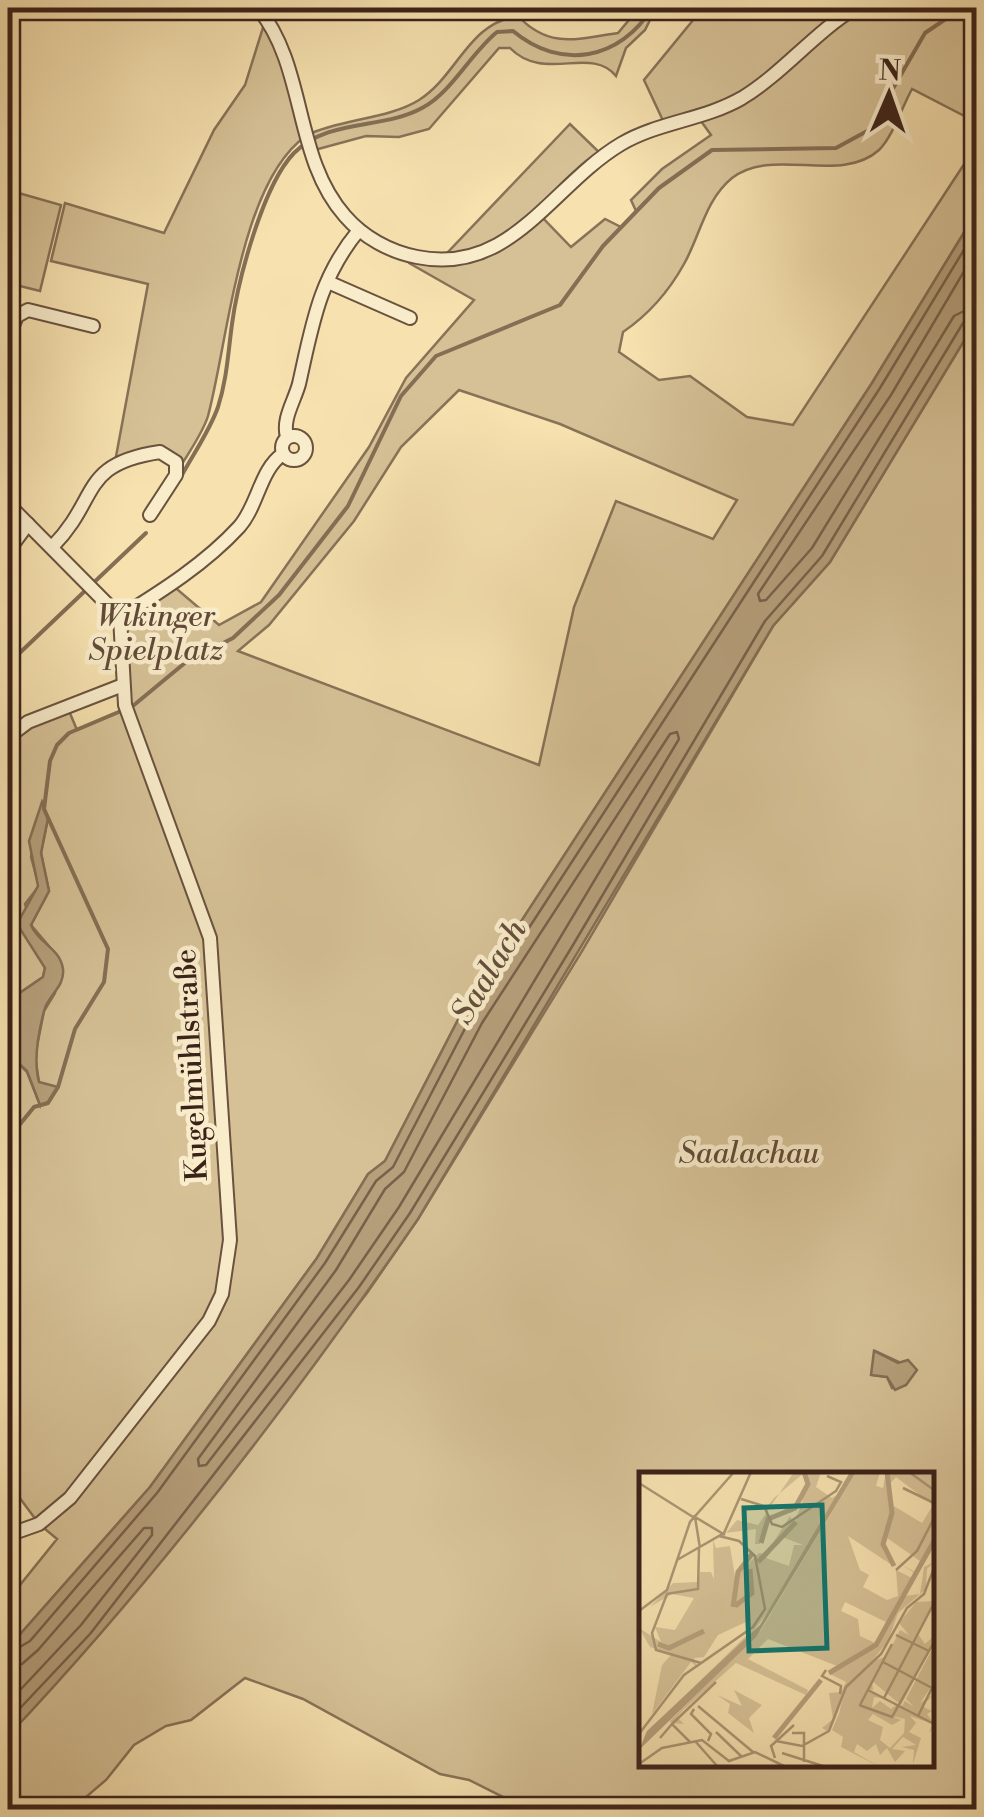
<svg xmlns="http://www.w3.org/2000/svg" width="984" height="1817" font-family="'Libre Bodoni',serif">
	<rect width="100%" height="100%" fill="#f6e1af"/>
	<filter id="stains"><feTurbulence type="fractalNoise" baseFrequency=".002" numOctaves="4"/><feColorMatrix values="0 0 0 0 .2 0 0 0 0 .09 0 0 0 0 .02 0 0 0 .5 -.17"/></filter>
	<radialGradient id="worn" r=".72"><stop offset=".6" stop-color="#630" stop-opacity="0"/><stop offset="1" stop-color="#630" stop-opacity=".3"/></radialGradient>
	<g fill="#d6c196" stroke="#887258" stroke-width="2.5" fill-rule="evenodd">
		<path d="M258,8H284L271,25L307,135C341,119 389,119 419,100C458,75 468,23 518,16C549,49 577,39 618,33L639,8H656L645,30L626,48L616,76C591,45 544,83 510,48H499L429,129L399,137L366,136L311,151L306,136C240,182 228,341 208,416C203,432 191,449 182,464L167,454L115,462L148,284L51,261L65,203L164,233L214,130L245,85L266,18Z"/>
		<path d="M703,8H976V122L912,89C902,107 893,136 879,150C840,185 773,146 732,178C705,200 700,236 684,264C669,291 648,315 623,332L619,352L659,380L690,376L747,417L793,425L976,146V213L872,383L462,1012L385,1161L368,1174L317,1258L150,1487L8,1648V1600L57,1539L39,1524L8,1482V1053L27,1072L40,1105L44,1087L39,1082L35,1056L44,1011L55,993L59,958L31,925L49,891L41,853L48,818L43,805L31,857L39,886L25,904L45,968L43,977L8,1001V737L67,706L77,730L133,706L123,697L120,617L171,584L219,625L261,602L369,447L406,378L474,300L409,263L407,255L447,253L570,124L604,157L540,215L571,247L605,219L621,227L636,211L631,200L662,169L711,135L698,117L666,127L644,80ZM459,390L560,424L737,500L713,539L616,501L574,607L539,765L238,651L269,625L354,521L401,447Z"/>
		<path d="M8,190L61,205L40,291L16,285L10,307Z"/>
		<path d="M976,321V1809H527L469,1780L440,1774L303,1699L245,1678L191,1720L166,1726L134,1745L106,1780L72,1809L8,1810V1727L165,1553L367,1293L418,1219L582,951L773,626L830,562ZM875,1351L916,1370L906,1385L892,1388L887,1377L872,1375ZM642,1474H932V1764H642Z"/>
	</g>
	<g fill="#b6a07c" stroke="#846e54" stroke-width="2.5">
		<path d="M976,213V321L830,562L773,626L418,1219C294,1399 158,1577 8,1736V1648L150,1487L317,1258L368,1174L385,1161L462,1012L872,383Z"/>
		<path d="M42,802L48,818L41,853L49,891L31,925C38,943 60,948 63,969C65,987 48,995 44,1011C38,1034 33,1060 39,1082L58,1087L48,1103L40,1105L27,1071L8,1053V1001L43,977L45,968L17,924L38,886L29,841Z"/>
		<path d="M874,1351L898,1363L908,1360L917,1370L906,1385L895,1390L887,1377L871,1375Z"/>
	</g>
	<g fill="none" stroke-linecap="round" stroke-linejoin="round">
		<g stroke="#78614a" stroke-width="2.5">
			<path d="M976,251L891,395L758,594L760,601L766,600L812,548L954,316L976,305"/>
			<path d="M677,732L679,739L399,1207L349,1280L206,1465L199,1466L198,1459L336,1270L385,1189L404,1172L482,1023L670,734Z"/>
			<path d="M8,1654L30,1641L157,1493L325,1263L376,1181L393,1167L471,1017L880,388L976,230"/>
			<path d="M8,1667L22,1664L38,1650L144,1528H152V1535L81,1625L8,1703"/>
			<path d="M8,1721L90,1634L359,1287L410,1213L573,945L765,621L822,556L963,323L976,318"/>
		</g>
		<g stroke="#846e54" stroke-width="4">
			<path d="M182,475C194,453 210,430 218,407C227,379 228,353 232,324C238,280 263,185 294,153C329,118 382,130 422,108C451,93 471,53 497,32L513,31C561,71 620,60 652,8"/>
			<path d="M8,664L146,533"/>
			<path d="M134,705L186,662L233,638L279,595L348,506L401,396L436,356L560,305L603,246L659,188L712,150L836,148L869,130L925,33L962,8"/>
			<path d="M8,1139L34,1107L48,1103L58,1087L75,1029L104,982L108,949L44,809L50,761L57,745L69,733L121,711"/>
		</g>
		<defs>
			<g id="street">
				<path d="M258,8C307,68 293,157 345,216C363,237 390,252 417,257C511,276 551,186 621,144C658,122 704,120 742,98C783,73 814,33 855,8"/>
				<path d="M328,282L410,318"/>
				<path d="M8,337L17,316L28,310L93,326"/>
				<circle cx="294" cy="448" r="12"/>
				<path d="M287,437C282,419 294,402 299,384C312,326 319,278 359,230"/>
				<path d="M8,504L120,617L125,705L210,938L230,1240L222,1294L209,1321L70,1498L39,1524L8,1535"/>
				<path d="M53,546C100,498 79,464 160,452L176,462V475L150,515"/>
				<path d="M8,551L28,524"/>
				<path d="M120,617C162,591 206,563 239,527C258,506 260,469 283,454"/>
				<path d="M8,737L28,722L123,685"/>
			</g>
		</defs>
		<use href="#street" stroke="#69523e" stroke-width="16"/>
		<use href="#street" stroke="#f9eccb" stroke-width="12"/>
	</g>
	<g text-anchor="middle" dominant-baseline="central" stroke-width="9" stroke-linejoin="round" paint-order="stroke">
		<g font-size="30" font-style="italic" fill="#614a38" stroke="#f9eccb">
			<text x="156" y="617">Wikinger<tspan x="156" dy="34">Spielplatz</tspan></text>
			<text x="749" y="1154">Saalachau</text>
		</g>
		<g font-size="30" fill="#3a2219" stroke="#f9eccb">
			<text transform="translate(192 1065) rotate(-93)">Kugelmühlstraße</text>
		</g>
		<g font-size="32" font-style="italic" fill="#654e3c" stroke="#f9eccb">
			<text transform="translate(489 972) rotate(-59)">Saalach</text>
		</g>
	</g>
	<g transform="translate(639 1472)">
		<rect width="295" height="295" fill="#f6e1af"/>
		<path d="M155,0H182L177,15L193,26L199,22L139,126L111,164L31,238L114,157L107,150L79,163L65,185L55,186L58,195L52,190L13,242L23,193L33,182L11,175L0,156L22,170L16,155L36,158L55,126L33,122L11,135L34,111L59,110L61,100H72L75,107L74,68L77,76L91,74L96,105L120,81L127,82L151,44L155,51L164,28L159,27L154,40L128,46L121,72H116L117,57L87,61L98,48L119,53ZM165,1L168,11L156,35L130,45L127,36L135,26ZM143,65L164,73H155L150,94L127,86ZM217,0H241L237,14L244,16L247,0H295V72L265,124L281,122L285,95L295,90L288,97L287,117L259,141L249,169L232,190L248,184L261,158L270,163L260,151L277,130L295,129L272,172L279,162L286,172L295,164V170L262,233L233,209L234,218L229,217L220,234L230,219L243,226L235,225L233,236L241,229L252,237L257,233L295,253L291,260H290L294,252L271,244L277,251L270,260L282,266L274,292L275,278L263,275L277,273L264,265L253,277L266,279L256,290L248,276L241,283L237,272L228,279L218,272L215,280L241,295L202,275L204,265L193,258L200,242L206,217L232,190L206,215L196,248L188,259L183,256L194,247L190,221L202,220L207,210L189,201L198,194L129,167L109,187L169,218L167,223L97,191L45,237L38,245L45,252L32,251L31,249L122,158ZM257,5L294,33L283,51L253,33L249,14ZM209,64L256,95L246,78L248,66L281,89L278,101L263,93L277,102L273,106L257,98L259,124L248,128L224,115L230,103L221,98ZM206,130L247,150L236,171L221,164L219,147L202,139ZM234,242L253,253L262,248L252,244L266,247L265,261L251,276L241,268L244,255L229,248ZM295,174V211L281,231L295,222L283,234L293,239L288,242L295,251L263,234L266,229L275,235L267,227ZM95,218L123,233L110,246L115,261L89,241L91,232L78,223L103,234Z" fill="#d6c196" fill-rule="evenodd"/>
		<path d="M211,0H217L117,165L0,278L8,259L121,153Z" fill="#b6a07c"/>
		<path fill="none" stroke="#b6a07c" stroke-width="5" d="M248,0L253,41L244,72L255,94M122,71L129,47L156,36L169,12L165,0M119,90L157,50M96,134L113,121L111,97M94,135L99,100L113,82M19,172L30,176L65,159M190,201L237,173L295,69M135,266L182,208"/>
		<path fill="none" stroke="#ab9573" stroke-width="2.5" d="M270,0L295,18M0,11L54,45M264,16L295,31M102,27L125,34L133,52L143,55L197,19L202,10L188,4M61,76L56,45L86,63M38,88L85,61L112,0M257,98L278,79L295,46M27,122L59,117L60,76M28,122L13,161L17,178L62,191M0,139L28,118L51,50L95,0M257,163L290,179M244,190L295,217M187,198L183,204L202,214L201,222M229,218L295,252M245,226L295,131M220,233L253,245L295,170M221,233L253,172M59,234L114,280M55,237L52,242L72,262L69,269M279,244L293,216M33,252L77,210M77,260L103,285M153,261H165V290M0,262L45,203L114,155L126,137L116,84L100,69L80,64M21,266L33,252L51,270M56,269L79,295M137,269L163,274L190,259L207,215L242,182L268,136L285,122L295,96M143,281L187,295M136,286L132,274L155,253M0,292L23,276L63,268L90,289L116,280L147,295"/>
		<path fill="#0f766e" fill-opacity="0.15" stroke="#0f766e" stroke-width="5" d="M183,33L188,176L110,179L105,36Z"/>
		<rect width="295" height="295" fill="none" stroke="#3a2219" stroke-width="5"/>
	</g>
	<rect width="984" height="1817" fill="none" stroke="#f6e1af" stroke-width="40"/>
	<rect x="10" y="10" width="964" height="1797" fill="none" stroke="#3a2219" stroke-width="5"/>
	<rect x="20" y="20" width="944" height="1777" fill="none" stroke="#3a2219" stroke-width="2.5"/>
	<g transform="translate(889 95) rotate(2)" stroke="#f9eccb" stroke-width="8" paint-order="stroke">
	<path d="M0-8L18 38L0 25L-18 38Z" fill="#3a2219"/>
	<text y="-15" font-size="28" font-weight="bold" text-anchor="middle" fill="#3a2219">N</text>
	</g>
	<rect width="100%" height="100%" filter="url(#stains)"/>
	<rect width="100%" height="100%" fill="url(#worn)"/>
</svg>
